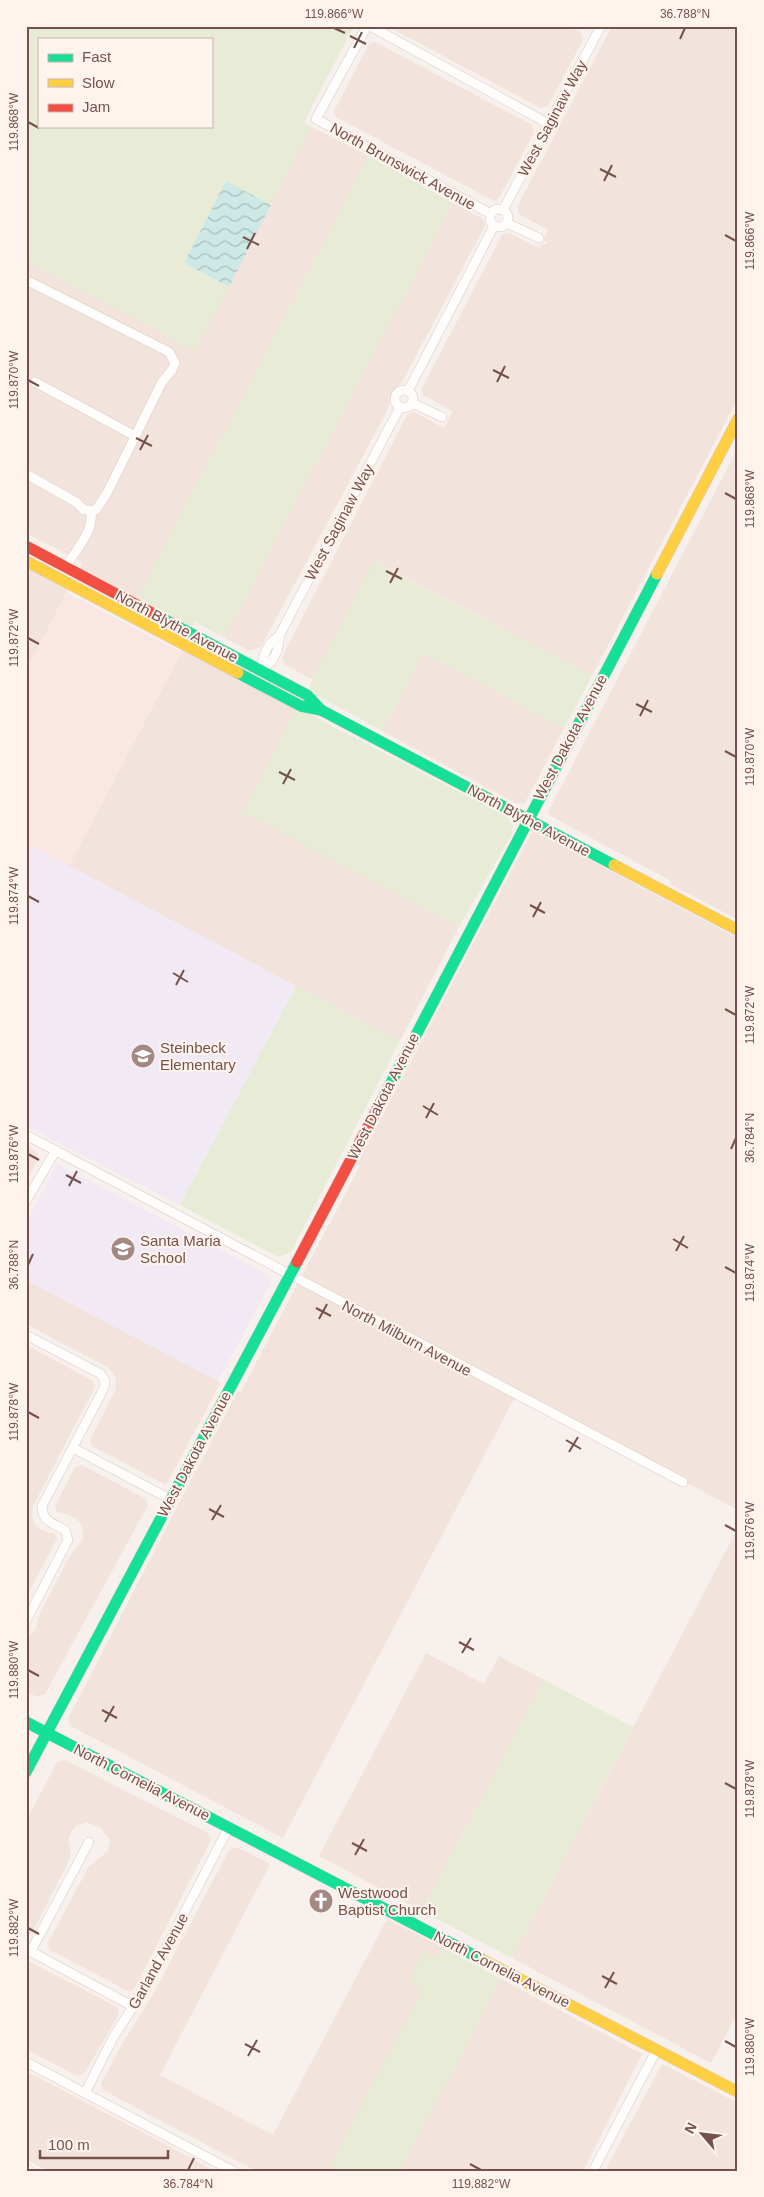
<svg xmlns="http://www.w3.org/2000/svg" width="764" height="2197" font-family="Arial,sans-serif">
	<defs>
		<pattern id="water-waves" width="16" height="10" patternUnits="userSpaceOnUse" patternTransform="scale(1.25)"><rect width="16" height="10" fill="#cde8e5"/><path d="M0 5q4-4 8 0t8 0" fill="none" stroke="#abbebc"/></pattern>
	</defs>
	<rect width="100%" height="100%" fill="#f7f0ec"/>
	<g fill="#f2e4dc">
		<path d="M387,26H568L581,33L583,40L548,106L541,108Z"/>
		<path d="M612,26H738V398L592,676L375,561L312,679L285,665L282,657L407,415L414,412L444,428L453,411L423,395L421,390L502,235L509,233L539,248L542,243L545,245L547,242L543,240L548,230L519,214L517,207Z"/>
		<path d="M375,42L532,125L534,132L499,198L494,201L336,117L334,111L369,44Z"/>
		<path d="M312,127L369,156L137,598L80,568L82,562L26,533V261L195,351Z"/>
		<path d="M453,203L483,219L485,226L402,382L394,391L387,411L261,647L250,651L224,638Z"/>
		<path d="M738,448V920L670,884L671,881L547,814Z"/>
		<path d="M26,565L69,588L26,670Z"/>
		<path d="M183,649L297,708L243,812L459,927L400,1041L69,866Z"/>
		<path d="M423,653L564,728L525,803L517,804L382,731Z"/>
		<path d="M533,830L738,938V1510L517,1393L283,1838L71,1726L68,1719L178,1505L238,1391L241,1392L273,1330L360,1166L357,1164Z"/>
		<path d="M26,1146L37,1152L39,1158L26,1181Z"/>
		<path d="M26,1280L218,1381L220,1384L166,1485L92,1446L90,1440L115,1391L116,1378L109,1368L26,1324Z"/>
		<path d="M32,1348L93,1381L95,1387L33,1506L32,1517L35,1525L45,1532L54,1533L57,1539L26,1597V1350Z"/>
		<path d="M82,1465L146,1499L148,1505L45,1694L37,1697L26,1691V1637L35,1630L41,1611L70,1556L83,1539V1530L80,1522L70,1515L57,1512L55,1506L75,1467Z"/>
		<path d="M738,1528V2012L711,2063L512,1958Z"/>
		<path d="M426,1653L484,1684L499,1656L544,1680L422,1911L319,1856Z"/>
		<path d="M65,1760L208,1833L211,1840L134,1989L128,1991L50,1950L48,1943L88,1868L108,1851L110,1840L101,1828L86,1822L76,1826L71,1832L68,1840L71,1855L69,1861L32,1933L26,1935V1821L57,1762Z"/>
		<path d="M237,1847L270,1864L160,2075L273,2135L387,1919L444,1948L439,1958L409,1980L423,1988L331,2164L342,2171H256L103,2090L101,2083L122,2044L154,1993L229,1850Z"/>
		<path d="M26,1960L117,2007L119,2014L84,2074L77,2076L26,2049Z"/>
		<path d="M501,1979L642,2054L583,2171H400Z"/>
		<path d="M662,2064L738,2103V2171H605Z"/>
		<path d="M26,2071L176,2150L215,2171H48L26,2159Z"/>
	</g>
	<path fill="#fae6e3" d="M67,593L181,652L69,866L26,843V670Z"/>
	<g fill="#f1e9f3">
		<path d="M26,843L296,986L180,1205L26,1126Z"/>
		<path d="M57,1164L269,1275L271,1282L218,1381L26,1280V1223Z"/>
	</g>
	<g fill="#e8ecd7" fill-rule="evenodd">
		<path d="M26,26H354L304,122L312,127L271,205L226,182L184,263L229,287L195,351L26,261ZM39,39H211V126H39Z"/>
		<path d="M369,156L453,203L224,638L196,622L192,627L137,598Z"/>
		<path d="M374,561L592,676L564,728L423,653L382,731L309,691L312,679Z"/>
		<path d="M297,708L508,817L513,826L512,834L459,927L242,812Z"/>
		<path d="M296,986L400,1041L291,1252L278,1257L180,1205Z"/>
		<path d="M544,1680L633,1727L512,1958L422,1911Z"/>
		<path d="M444,1948L501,1979L400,2171H342L330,2165L423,1988L409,1980L424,1950L439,1958Z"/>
	</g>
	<path fill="url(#water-waves)" d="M226,181L271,205L229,287L184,263Z"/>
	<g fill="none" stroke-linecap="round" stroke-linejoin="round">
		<defs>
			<g id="street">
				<path d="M367,26L316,119L491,214"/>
				<path d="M370,26L549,124"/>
				<circle cx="499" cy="218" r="9"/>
				<path d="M503,210L601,26"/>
				<path d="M507,223L539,238"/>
				<path d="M26,280L169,352L175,363L172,370L162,382L107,493L96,510H84L76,502L26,474"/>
				<path d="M35,382L135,436"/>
				<circle cx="404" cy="399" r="9"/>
				<path d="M408,391L494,226"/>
				<path d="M412,403L442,417"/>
				<path d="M66,567C76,548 94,533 91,511"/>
				<path d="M261,670C263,656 266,644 279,636L400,407"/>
				<path d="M260,671C272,663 280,651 279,636"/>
				<path d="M26,1135L683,1482"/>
				<path d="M26,1201L56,1150"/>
				<path d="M26,1335L101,1374L105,1381L104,1388L42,1506C42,1521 52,1523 65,1530L68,1540L26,1621"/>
				<path d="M73,1448L170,1499"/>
				<path d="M26,1949L134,2007"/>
				<path d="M31,1951L89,1842"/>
				<path d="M26,2062L233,2171"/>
				<path d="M85,2093L114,2036L144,1990L229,1827"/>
				<path d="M26,2169L29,2171"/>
				<path d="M593,2171L657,2049"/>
			</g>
			<g id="fast">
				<path d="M156,615L307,695L321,710"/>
				<path d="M238,673L301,706L321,710L614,865"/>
				<path d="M381,1102L657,574"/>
				<path d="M26,1722L483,1960"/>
				<path d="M26,1772L297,1262"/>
			</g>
			<g id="slow">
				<path d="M26,561L238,673"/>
				<path d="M657,574L738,419"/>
				<path d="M614,865L738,930"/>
				<path d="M483,1960L738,2092"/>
			</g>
			<g id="jam">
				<path d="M26,546L156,615"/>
				<path d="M297,1262L381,1102"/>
			</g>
		</defs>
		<use href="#street" stroke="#d6ccc8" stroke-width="10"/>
		<use href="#fast" stroke="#d8ccc9" stroke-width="12"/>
		<use href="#slow" stroke="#d8ccc9" stroke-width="12"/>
		<use href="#jam" stroke="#d8ccc9" stroke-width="12"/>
		<use href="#street" stroke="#fefdfc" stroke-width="9"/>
		<use href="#fast" stroke="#16e098" stroke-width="11"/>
		<use href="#slow" stroke="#ffcf43" stroke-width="11"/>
		<use href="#jam" stroke="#f24e42" stroke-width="11"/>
	</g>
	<path fill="none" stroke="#75514c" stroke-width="2" d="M334,28L345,33M350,36L366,44M680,39L685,28M354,48L362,32M28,122L39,128M600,169L616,177M604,181L612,165M725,235L736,241M243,237L259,245M247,249L255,233M493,370L509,378M28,380L39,386M497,382L505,366M136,438L152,446M140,450L148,435M725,493L736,499M386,571L402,579M390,583L398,568M28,638L39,644M636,704L652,712M640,716L648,700M725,751L736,757M279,772L295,780M283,784L291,769M28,896L39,902M530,905L545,913M533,917L541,902M173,973L188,982M176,985L184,970M725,1009L736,1015M423,1106L438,1115M426,1118L434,1103M731,1149L736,1138M28,1154L39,1160M66,1175L81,1183M69,1186L77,1171M673,1239L688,1248M676,1251L684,1236M28,1265L33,1254M725,1267L736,1273M316,1308L331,1316M319,1319L327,1304M28,1412L39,1418M566,1440L581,1449M569,1452L578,1437M209,1509L224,1517M212,1520L221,1505M725,1525L736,1531M459,1642L474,1650M462,1653L471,1638M28,1670L39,1676M102,1710L117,1718M105,1722L114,1706M725,1783L736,1789M352,1843L367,1851M355,1855L364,1839M28,1928L39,1934M602,1976L617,1984M605,1988L614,1972M725,2041L736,2047M245,2044L260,2052M248,2056L257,2040M470,2164L481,2170M188,2170L194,2158"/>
	<defs>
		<symbol id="school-disc" viewBox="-11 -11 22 22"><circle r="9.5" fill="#a28984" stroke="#fff4ed"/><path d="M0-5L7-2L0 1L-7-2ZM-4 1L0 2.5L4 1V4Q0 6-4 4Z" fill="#fff"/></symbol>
		<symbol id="church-disc" viewBox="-11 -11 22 22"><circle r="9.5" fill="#a28984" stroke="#fff4ed"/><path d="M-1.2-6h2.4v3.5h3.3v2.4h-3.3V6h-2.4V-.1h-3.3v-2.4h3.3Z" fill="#fff"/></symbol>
	</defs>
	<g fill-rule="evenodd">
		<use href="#school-disc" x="129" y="1042" width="28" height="28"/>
		<use href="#school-disc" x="109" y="1235" width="28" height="28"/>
		<use href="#church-disc" x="307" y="1887" width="28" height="28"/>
	</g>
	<g text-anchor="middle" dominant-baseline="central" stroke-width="4" stroke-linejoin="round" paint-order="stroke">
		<g font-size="15" fill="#75514c" stroke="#fff4ed">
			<text transform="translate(552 118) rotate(-62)">West Saginaw Way</text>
			<text transform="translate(403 166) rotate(29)">North Brunswick Avenue</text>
			<text transform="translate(339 522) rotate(-62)">West Saginaw Way</text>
			<text transform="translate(177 626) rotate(28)">North Blythe Avenue</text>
			<text transform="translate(570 737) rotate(-62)">West Dakota Avenue</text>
			<text transform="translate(529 820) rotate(28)">North Blythe Avenue</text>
			<text transform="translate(383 1096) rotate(-63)">West Dakota Avenue</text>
			<text transform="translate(407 1338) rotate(28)">North Milburn Avenue</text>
			<text transform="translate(194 1454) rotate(-62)">West Dakota Avenue</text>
			<text transform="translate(142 1782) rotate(27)">North Cornelia Avenue</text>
			<text transform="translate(158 1961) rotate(-61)">Garland Avenue</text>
			<text transform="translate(502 1969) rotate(27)">North Cornelia Avenue</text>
		</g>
		<g font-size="15" fill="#75514c" stroke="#fff4ed" text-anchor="start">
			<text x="160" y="1047">Steinbeck<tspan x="160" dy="17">Elementary</tspan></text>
			<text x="140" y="1240">Santa Maria<tspan x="140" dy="17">School</tspan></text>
			<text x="338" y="1892">Westwood<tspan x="338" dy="17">Baptist Church</tspan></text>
		</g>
	</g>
	<rect width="764" height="2197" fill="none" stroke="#fff4ed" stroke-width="55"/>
	<rect x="38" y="38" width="175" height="90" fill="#fff4ed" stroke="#c8b3ad"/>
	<rect x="48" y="54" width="25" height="8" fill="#16e098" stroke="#c8b3ad"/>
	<text x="82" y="62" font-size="15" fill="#75514c">Fast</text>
	<rect x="48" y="79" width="25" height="8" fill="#ffcf43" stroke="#c8b3ad"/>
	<text x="82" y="88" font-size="15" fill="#75514c">Slow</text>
	<rect x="48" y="104" width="25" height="8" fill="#f24e42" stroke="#c8b3ad"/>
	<text x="82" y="112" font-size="15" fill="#75514c">Jam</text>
	<g transform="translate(702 2134) rotate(298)" stroke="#fff4ed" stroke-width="4" paint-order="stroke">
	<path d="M0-4L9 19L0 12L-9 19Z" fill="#75514c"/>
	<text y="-8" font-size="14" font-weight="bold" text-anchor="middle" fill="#75514c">N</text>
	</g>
	<path d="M40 2150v8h128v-8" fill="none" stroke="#75514c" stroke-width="2.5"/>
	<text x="48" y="2150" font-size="15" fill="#75514c" stroke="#fff4ed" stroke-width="4" paint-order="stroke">100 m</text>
	<rect x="28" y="28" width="708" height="2142" fill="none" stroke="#75514c" stroke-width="2"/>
	<g font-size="12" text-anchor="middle" fill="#75514c">
		<text x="334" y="18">119.866°W</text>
		<text x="685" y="18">36.788°N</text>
		<text transform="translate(14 122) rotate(-90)" y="4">119.868°W</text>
		<text transform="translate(750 241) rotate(-90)" y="4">119.866°W</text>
		<text transform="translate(14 380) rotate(-90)" y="4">119.870°W</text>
		<text transform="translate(750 499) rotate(-90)" y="4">119.868°W</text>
		<text transform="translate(14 638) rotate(-90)" y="4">119.872°W</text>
		<text transform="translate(750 757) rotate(-90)" y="4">119.870°W</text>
		<text transform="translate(14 896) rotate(-90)" y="4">119.874°W</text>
		<text transform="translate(750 1015) rotate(-90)" y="4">119.872°W</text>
		<text transform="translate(750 1138) rotate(-90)" y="4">36.784°N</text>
		<text transform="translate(14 1154) rotate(-90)" y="4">119.876°W</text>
		<text transform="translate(14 1265) rotate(-90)" y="4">36.788°N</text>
		<text transform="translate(750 1273) rotate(-90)" y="4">119.874°W</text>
		<text transform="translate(14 1412) rotate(-90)" y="4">119.878°W</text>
		<text transform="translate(750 1531) rotate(-90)" y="4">119.876°W</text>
		<text transform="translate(14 1670) rotate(-90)" y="4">119.880°W</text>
		<text transform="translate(750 1789) rotate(-90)" y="4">119.878°W</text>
		<text transform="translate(14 1928) rotate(-90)" y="4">119.882°W</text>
		<text transform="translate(750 2047) rotate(-90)" y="4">119.880°W</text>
		<text x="188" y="2188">36.784°N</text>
		<text x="481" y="2188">119.882°W</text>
	</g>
</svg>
